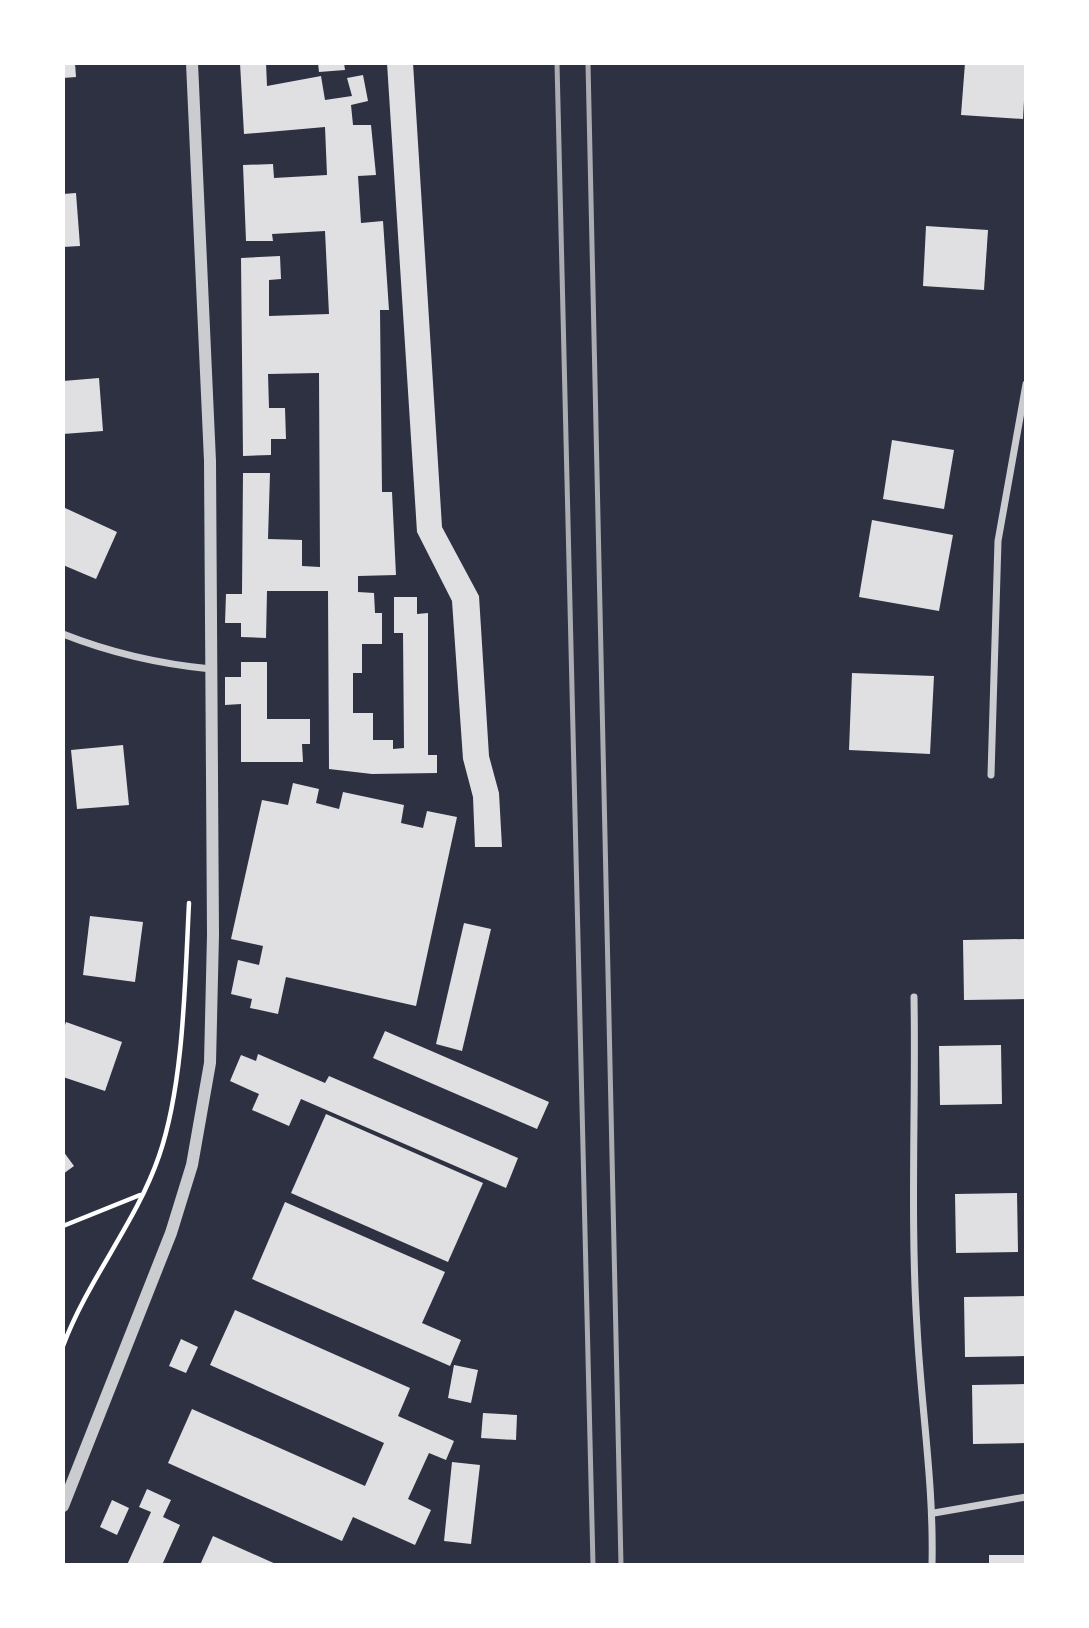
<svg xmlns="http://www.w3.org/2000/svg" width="1089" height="1628" font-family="Inter,sans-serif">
	<rect width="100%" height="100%" fill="#2d3142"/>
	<g fill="#e0e0e3">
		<path d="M63,63H75L76,77L63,78Z"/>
		<path d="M240,63H266L267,86L321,76L325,100L352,96L347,78L363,75L368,101L351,105L353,125H371L376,175L358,176L361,223L383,221L389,310H380L382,492H392L396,575L358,576V592L374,593L375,613H382V644H362V673H353V713H373V740H393V749L404,748L403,633H394V597H417V614L428,613V755H437V773L372,774L329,769L328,591H267L266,638L241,637V623H225L226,594H242L243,473H270L268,539L302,540V566L320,567L319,373L268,374L269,408H285L286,439H271V455L243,456L241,258L280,256L281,279L269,280V316L329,314L325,231L272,234L273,241H246L243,165L273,164L274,178L327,175L325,127L244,134Z"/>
		<path d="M318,63H344L345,70L319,72Z"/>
		<path d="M387,63H413L442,527L479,596L489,756L499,793L502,847H475L473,797L463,759L452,601L417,532Z"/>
		<path d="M965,63H1026L1023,119L961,115Z"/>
		<path d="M76,193L80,246L63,247V194Z"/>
		<path d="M926,226L988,230L984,290L923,286Z"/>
		<path d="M99,378L103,431L63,434V381Z"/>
		<path d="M892,440L954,450L944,509L883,499Z"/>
		<path d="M63,507L117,532L96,579L63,565Z"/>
		<path d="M872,520L953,535L939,611L859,597Z"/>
		<path d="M241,662H267V719H310V744H302L303,762H241V704L225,705V677H241Z"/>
		<path d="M852,673L934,676L930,754L849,750Z"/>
		<path d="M123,745L129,805L77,809L71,750Z"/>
		<path d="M293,783L319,789L316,803L339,809L343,792L404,805L401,823L423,828L427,811L457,817L416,1006L286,977L278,1014L250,1008L252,999L231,994L238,960L259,965L263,946L231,939L262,800L288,805Z"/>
		<path d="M90,916L143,922L135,982L83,975Z"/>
		<path d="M464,923L491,929L462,1051L436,1044Z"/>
		<path d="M1025,939L1026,999L964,1000L963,940Z"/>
		<path d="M66,1022L122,1042L105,1091L63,1077V1031Z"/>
		<path d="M385,1031L549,1102L537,1129L373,1058Z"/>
		<path d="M1001,1045L1002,1104L940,1105L939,1046Z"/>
		<path d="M258,1054L325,1083L329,1076L518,1158L506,1188L301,1099L289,1126L252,1110L259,1094L230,1081L241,1055L256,1061Z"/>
		<path d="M326,1114L483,1183L448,1262L291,1193Z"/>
		<path d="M63,1151L74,1166L63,1174Z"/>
		<path d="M1017,1193L1018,1252L956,1253L955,1194Z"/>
		<path d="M285,1202L445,1272L422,1323L461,1340L450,1366L252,1279Z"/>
		<path d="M1026,1296V1356L965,1357L964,1297Z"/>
		<path d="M235,1310L410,1388L398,1416L454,1441L446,1460L429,1453L408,1499L431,1510L415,1545L353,1517L342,1541L168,1463L192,1409L365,1486L384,1443L210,1365Z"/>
		<path d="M181,1339L198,1347L186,1373L169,1366Z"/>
		<path d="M454,1365L478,1370L471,1403L448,1398Z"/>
		<path d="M1026,1384V1443L973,1444L972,1385Z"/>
		<path d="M483,1413L517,1415L516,1440L481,1438Z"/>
		<path d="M452,1462L480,1465L471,1544L444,1541Z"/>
		<path d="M147,1489L171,1500L163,1517L180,1525L162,1565H127L151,1512L139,1507Z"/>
		<path d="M112,1500L129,1508L117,1535L100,1527Z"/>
		<path d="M213,1536L278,1565H200Z"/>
		<rect x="989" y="1555" width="37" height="10"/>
	</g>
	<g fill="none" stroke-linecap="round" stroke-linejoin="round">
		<g stroke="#fff" stroke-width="4.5">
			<path d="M63,1226L140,1195"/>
			<path d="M63,1346C88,1279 136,1223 159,1156C184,1084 185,980 189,903"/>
		</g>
		<g stroke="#caccd0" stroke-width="7">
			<path d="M63,634C111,653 159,664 211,669"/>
			<path d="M991,775L998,541L1026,384"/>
			<path d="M914,997C916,1107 910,1217 917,1327C921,1406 934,1485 932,1565"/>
			<path d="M934,1513L1026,1497"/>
		</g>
		<path stroke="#caccd0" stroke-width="12" d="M63,1506L171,1233L192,1165L210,1063L213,935L210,461L192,63"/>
		<g stroke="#abadb3" stroke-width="5">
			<path d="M557,63L593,1565"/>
			<path d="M588,63L621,1565"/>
		</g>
	</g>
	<rect width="1089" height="1628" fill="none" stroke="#ffffff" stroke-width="130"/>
</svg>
